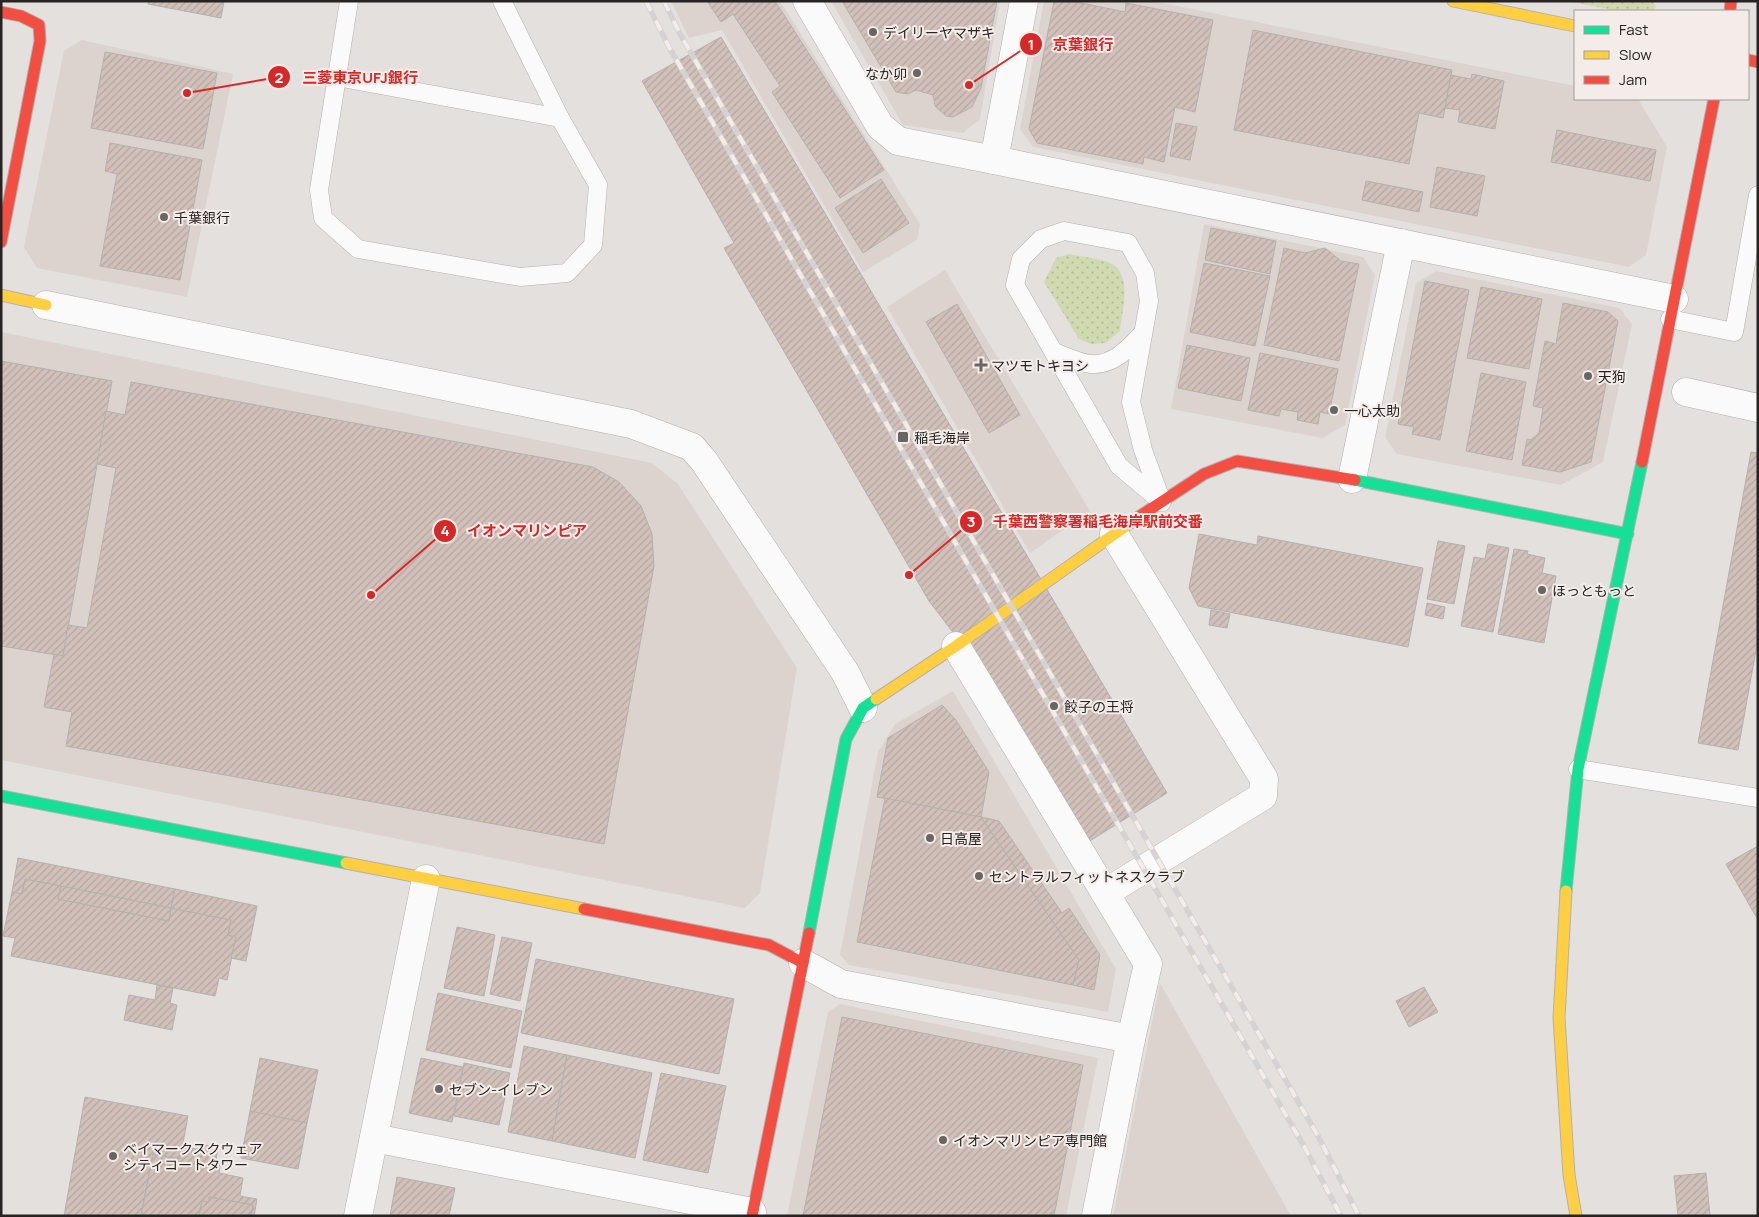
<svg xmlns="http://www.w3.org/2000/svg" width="1759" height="1217" font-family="Manrope,'Noto Sans JP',sans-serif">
	<defs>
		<pattern id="grass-dots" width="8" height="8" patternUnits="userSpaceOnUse" patternTransform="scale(1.25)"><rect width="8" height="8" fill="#d0d9af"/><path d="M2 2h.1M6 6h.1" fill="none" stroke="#b2ba96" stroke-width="1.8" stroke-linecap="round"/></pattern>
		<pattern id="building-hatch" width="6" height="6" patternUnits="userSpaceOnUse" patternTransform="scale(1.25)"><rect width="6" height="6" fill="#d2c1ba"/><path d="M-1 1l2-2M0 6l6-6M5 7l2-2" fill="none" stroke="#b4a6a0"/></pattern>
	</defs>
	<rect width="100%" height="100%" fill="#e3e0de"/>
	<g fill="#dcd3ce">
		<path d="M671,1H780L920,224L917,240L863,272L722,30L689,38Z"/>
		<path d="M831,1H1000L980,119L963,133L903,125Z"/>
		<path d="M1044,1H1152L1575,86V99H1638L1667,147L1646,255L1629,267L1033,147L1020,129Z"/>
		<path d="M82,40L233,74L187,297L37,268L24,247L64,51Z"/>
		<path d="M1204,224L1363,257L1375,275L1345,425L1323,438L1171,409Z"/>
		<path d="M945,270L1090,511L1030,553L887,307Z"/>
		<path d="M1436,271L1619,308L1632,324L1603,462L1561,485L1397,454L1385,437L1416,283Z"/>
		<path d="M1,332L652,463L678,484L797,668L760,893L745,908L1,760Z"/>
		<path d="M953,691L1116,969L1108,1012L849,965L840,955L878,752L895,724Z"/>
		<path d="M1160,983L1291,1216H1113Z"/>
		<path d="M840,1004L1098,1058L1066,1216H787L828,1012Z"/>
	</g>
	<g fill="url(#grass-dots)">
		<path d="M1567,1H1653L1656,7L1654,11H1617Z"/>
		<path d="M1069,254C1082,257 1097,258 1108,262C1134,272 1122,310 1120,331L1105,343L1091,344L1079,339L1044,282L1056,258Z"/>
	</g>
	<g fill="url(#building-hatch)" stroke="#b3b1af">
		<path d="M149,1H224L221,18L148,4Z"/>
		<path d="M707,1H775L884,170L840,198L772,92L780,86L733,14L721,22Z"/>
		<path d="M842,1H997L981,88L972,107L953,117L946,116L935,106L933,95L916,90L908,94L896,92Z"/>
		<path d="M1054,1H1072L1125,12L1126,3L1213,20L1195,112L1175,107L1164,162L1144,157L1143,164L1037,143L1029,129Z"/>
		<path d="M1253,30L1452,70L1443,118L1419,113L1409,164L1234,130Z"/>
		<path d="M721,37L1167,793L1088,842L992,683L929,601L724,248L734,243L642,81Z"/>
		<path d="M105,52L217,73L203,149L91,128Z"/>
		<path d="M1472,74L1504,81L1495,129L1458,122L1460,110L1445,108L1451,75L1471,79Z"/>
		<path d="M1176,123L1197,127L1190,160L1170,156Z"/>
		<path d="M1557,130L1656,150L1650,181L1551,162Z"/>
		<path d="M110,143L202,160L180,280L100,266L117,174L105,171Z"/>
		<path d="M1437,167L1485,176L1477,216L1430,207Z"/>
		<path d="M881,179L909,223L863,253L835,208Z"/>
		<path d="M1366,181L1423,192L1419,212L1362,200Z"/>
		<path d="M1211,228L1276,241L1270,274L1205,260Z"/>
		<path d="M1284,248L1305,253L1325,248L1341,261L1359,264L1339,361L1264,345Z"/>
		<path d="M1204,263L1270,276L1255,346L1190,332Z"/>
		<path d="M1425,281L1469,290L1440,440L1412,434L1414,427L1398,424Z"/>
		<path d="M1481,287L1542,299L1529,369L1467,358Z"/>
		<path d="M1563,303L1608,312L1618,321L1591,462L1560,472L1522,465L1527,439L1531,440L1539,433L1543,408L1533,406L1545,341L1556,344Z"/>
		<path d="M957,304L1020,415L989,433L926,322Z"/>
		<path d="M1187,345L1250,358L1241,401L1178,388Z"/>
		<path d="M1260,353L1338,369L1329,414L1320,412L1318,424L1297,420L1298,412L1281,409L1279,416L1248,410Z"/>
		<path d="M1,361L112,381L63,656L1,646Z"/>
		<path d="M1481,373L1526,382L1512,460L1466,451Z"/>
		<path d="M131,382L593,467L619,482L641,506L652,534L654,566L604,844L66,746L72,712L44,707L54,654L63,656L68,625L87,628L116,468L97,464L106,411L125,415Z"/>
		<path d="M1751,452L1758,453V639L1738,750L1698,743Z"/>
		<path d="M1199,534L1257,545L1258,536L1423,568L1408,647L1198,606L1189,588Z"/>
		<path d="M1438,541L1465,546L1454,604L1427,599Z"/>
		<path d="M1488,544L1509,548L1493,632L1461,626L1474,557L1485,559Z"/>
		<path d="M1514,549L1528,551L1527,554L1545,558L1542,573L1556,576L1544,643L1498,634Z"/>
		<path d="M1427,603L1445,607L1443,619L1425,615Z"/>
		<path d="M1211,610L1230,614L1227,628L1209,625Z"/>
		<path d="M942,705L956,720L989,772L981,817L877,797L888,738Z"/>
		<path d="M885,798L981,817L1079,960L1073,985L857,942Z"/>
		<path d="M981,817L999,821L1062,913L1069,908L1100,955L1094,990L1073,985L1079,960Z"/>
		<path d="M1758,846V920L1726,864Z"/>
		<path d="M18,858L175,889L171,908L25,879L22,894L12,892Z"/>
		<path d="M25,879L61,886L58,899L169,921L171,908L231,920L228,935L236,937L227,980L219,978L215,996L11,956L15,938L3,936L12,892L22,894Z"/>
		<path d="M61,886L171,908L169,921L58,899Z"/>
		<path d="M175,889L257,906L246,961L231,958L236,937L228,935L231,920L171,908Z"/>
		<path d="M457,927L495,935L484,996L444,988Z"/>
		<path d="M502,937L532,943L520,1001L490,994Z"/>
		<path d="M536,959L734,999L719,1074L521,1033Z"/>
		<path d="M157,985L173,988L170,1003L177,1005L172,1030L124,1020L129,995L155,1000Z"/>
		<path d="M1424,987L1438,1012L1409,1027L1396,1001Z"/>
		<path d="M438,993L522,1011L511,1068L426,1050Z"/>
		<path d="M842,1017L1083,1065L1054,1216H803Z"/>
		<path d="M524,1046L567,1055L552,1141L508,1132Z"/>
		<path d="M567,1055L652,1073L635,1158L552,1141Z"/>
		<path d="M260,1058L318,1070L307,1123L250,1111Z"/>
		<path d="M421,1058L463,1067L452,1122L409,1113Z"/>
		<path d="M464,1063L510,1073L499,1125L454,1116Z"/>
		<path d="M661,1073L726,1086L708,1173L643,1160Z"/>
		<path d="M85,1097L188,1116L180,1159L153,1154L141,1216H64Z"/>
		<path d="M250,1111L307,1123L298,1169L241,1158Z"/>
		<path d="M198,1144L218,1147L216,1161L221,1162L219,1173L243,1178L240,1196L257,1199L254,1216H251L253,1205L209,1197V1202L202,1201L199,1216H141L153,1154L180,1159L182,1146L197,1149Z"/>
		<path d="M1706,1173L1710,1216H1678L1674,1176Z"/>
		<path d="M397,1177L455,1188L449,1216H390Z"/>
		<path d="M209,1197L253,1205L251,1216H199L202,1201L209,1202Z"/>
	</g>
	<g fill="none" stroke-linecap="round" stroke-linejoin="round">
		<defs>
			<g id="lane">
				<path d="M349,1L319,190L323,218L358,249L520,277L567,273L593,245L598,185L560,118L502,1"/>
				<path d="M337,77L560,118"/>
				<path d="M1064,231L1128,243L1145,273L1149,301L1131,402L1143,450L1162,502L1119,466L1015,285L1021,259L1041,239Z"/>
				<path d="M1670,319L1734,332L1758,195"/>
				<path d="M1054,352C1065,356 1079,363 1091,364C1113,366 1130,347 1143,333"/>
				<path d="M1578,769L1758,798"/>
			</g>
			<g id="street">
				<path d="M807,1L880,126L898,141L994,160L1674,299"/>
				<path d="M994,160L1024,1"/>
				<path d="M46,305L631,424L692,447L704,461L845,672L863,708"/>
				<path d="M1686,392L1758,408"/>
				<path d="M1352,479L1401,243"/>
				<path d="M956,646L1148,964L1131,1039L1096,1216"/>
				<path d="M1105,893L1263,796L1264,779L1114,534"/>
				<path d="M803,963L841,984L1131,1039"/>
				<path d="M374,1138L752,1212"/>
				<path d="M358,1216L426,879"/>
			</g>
			<g id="fast">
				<path d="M1355,480L1628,534"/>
				<path d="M1,796L346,863"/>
				<path d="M1566,891L1578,769L1642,462"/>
				<path d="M809,933L846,739L863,708L876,699"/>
			</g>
			<g id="slow">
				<path d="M1453,1L1575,26"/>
				<path d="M1,295L46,305"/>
				<path d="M876,699L956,646L1140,516"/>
				<path d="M346,863L584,909"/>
				<path d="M1566,891L1559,1018L1569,1175L1576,1216"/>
			</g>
			<g id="jam">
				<path d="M1730,11L1731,1"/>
				<path d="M1,12L21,16L39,25L40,41L1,242"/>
				<path d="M1748,60L1758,62"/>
				<path d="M1642,462L1714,99"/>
				<path d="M1140,516L1204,474L1237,461L1355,480"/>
				<path d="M584,909L769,945L803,963"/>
				<path d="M752,1216L809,933"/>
			</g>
		</defs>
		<use href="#lane" stroke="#b3b0af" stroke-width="19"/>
		<use href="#street" stroke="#b3b0af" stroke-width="29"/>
		<use href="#fast" stroke="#b3b0af" stroke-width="13"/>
		<use href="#slow" stroke="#b3b0af" stroke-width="13"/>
		<use href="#jam" stroke="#b3b0af" stroke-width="13"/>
		<use href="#lane" stroke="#fbfafa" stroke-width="18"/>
		<use href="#street" stroke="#fbfafa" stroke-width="28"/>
		<use href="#fast" stroke="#16e098" stroke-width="11"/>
		<use href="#slow" stroke="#ffcf43" stroke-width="11"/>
		<use href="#jam" stroke="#f24e42" stroke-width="11"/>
		<defs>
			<g id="rail">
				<path d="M646,1L669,47L1305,1148L1341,1216"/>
				<path d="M664,1L680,34L1318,1136L1359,1216"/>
			</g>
		</defs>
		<use href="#rail" stroke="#d4d2d2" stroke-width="5.5"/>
		<use href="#rail" stroke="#f3ece8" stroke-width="4" stroke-dasharray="11" stroke-linecap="butt"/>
	</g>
	<g fill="#686564" stroke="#f3ece8" stroke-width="2">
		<circle cx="873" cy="32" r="5"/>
		<circle cx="917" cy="73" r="5"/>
		<circle cx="164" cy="217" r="5"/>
		<path d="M978.5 357.5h5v5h5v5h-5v5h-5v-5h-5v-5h5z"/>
		<circle cx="1588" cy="376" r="5"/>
		<circle cx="1334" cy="410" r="5"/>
		<rect x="897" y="431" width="12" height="12" rx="2.5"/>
		<circle cx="1542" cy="590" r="5"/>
		<circle cx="1054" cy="706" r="5"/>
		<circle cx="930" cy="838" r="5"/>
		<circle cx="979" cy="876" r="5"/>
		<circle cx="439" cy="1089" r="5"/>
		<circle cx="943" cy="1140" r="5"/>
		<circle cx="113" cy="1156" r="5"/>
	</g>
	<g text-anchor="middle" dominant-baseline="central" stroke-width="4" stroke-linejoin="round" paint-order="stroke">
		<g font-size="14" fill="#262322" stroke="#f3ece8" text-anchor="start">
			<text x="883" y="32">デイリーヤマザキ</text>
			<text x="907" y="73" text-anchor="end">なか卯</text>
			<text x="174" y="217">千葉銀行</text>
			<text x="991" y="365">マツモトキヨシ</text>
			<text x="1598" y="376">天狗</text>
			<text x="1344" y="410">一心太助</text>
			<text x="914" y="437">稲毛海岸</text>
			<text x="1552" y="590">ほっともっと</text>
			<text x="1064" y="706">餃子の王将</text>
			<text x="940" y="838">日高屋</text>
			<text x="989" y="876">セントラルフィットネスクラブ</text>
			<text x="449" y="1089">セブン-イレブン</text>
			<text x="953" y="1140">イオンマリンピア専門館</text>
			<text x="123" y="1148">ベイマークスクウェア<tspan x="123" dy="16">シティコートタワー</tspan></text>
		</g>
	</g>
	<path fill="none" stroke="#d62828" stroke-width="2" d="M969 85L1031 44M187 93L279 77M909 575L971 522M371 595L445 531"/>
	<g fill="#d62828" stroke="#f3ece8" stroke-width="2">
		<circle cx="969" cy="85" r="5"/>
		<circle cx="187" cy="93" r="5"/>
		<circle cx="909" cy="575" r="5"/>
		<circle cx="371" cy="595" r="5"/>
		<circle cx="1031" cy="44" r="12"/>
		<circle cx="279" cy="77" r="12"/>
		<circle cx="971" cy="522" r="12"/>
		<circle cx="445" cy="531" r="12"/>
	</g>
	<g font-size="15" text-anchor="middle" font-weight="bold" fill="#fff">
		<text x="1031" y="50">1</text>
		<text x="279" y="83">2</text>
		<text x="971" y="527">3</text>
		<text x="445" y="536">4</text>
	</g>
	<g font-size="15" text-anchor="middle" font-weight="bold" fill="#d62828" stroke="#f3ece8" stroke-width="4" stroke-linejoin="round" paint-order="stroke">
		<text x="1083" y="50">京葉銀行</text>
		<text x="360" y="83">三菱東京UFJ銀行</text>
		<text x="1098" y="527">千葉西警察署稲毛海岸駅前交番</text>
		<text x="527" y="536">イオンマリンピア</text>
	</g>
	<rect width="1759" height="1217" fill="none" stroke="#262322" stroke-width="5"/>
	<rect x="1574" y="10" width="175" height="90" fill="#f3ece8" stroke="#a19c99"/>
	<rect x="1584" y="26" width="25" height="8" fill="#16e098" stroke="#a19c99"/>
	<text x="1619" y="35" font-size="15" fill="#262322">Fast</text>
	<rect x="1584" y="51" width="25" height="8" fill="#ffcf43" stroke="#a19c99"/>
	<text x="1619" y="60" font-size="15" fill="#262322">Slow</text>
	<rect x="1584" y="76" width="25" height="8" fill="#f24e42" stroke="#a19c99"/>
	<text x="1619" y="85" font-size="15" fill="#262322">Jam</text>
</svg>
